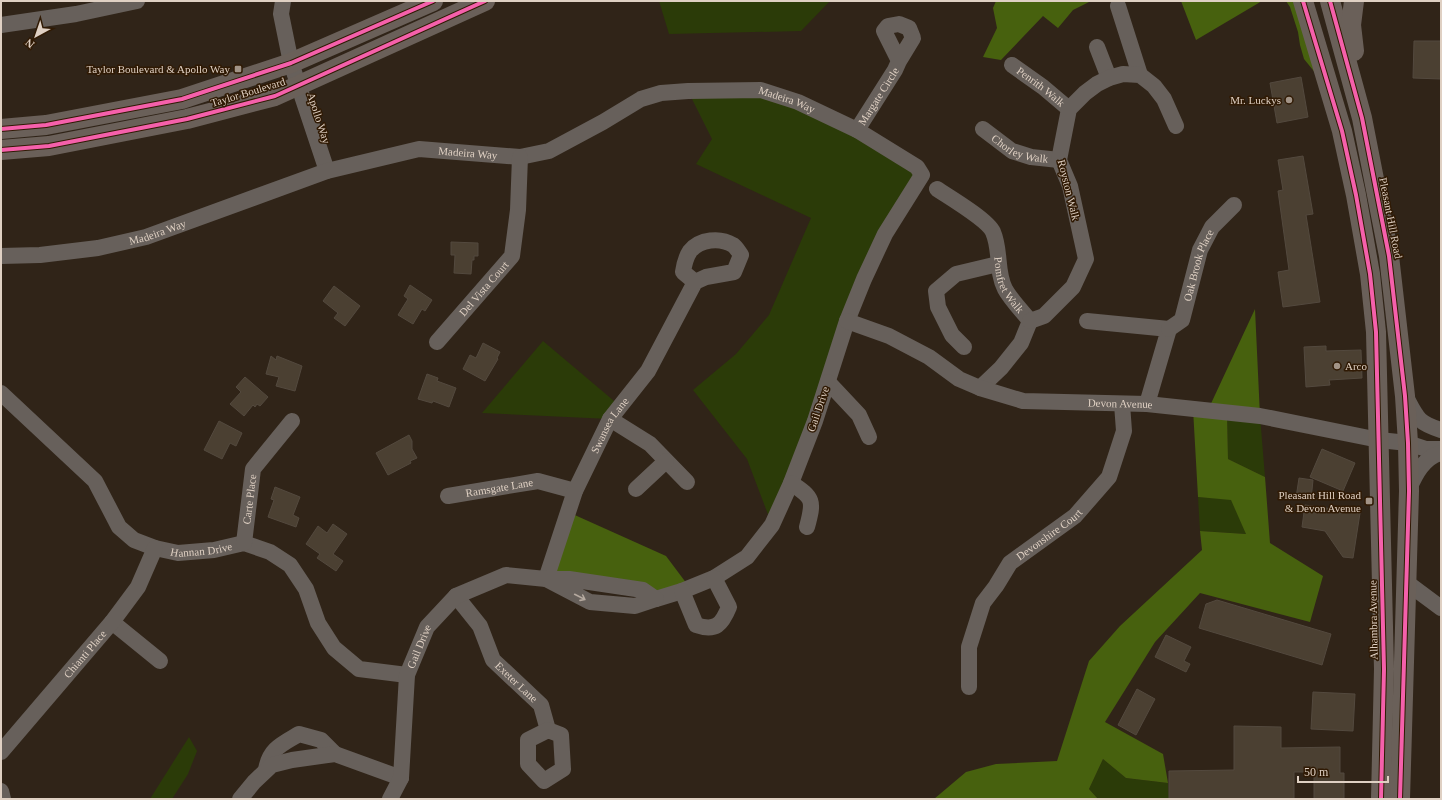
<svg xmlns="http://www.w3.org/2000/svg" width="1442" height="800" font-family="'Times New Roman',serif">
	<rect width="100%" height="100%" fill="#302418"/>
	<g fill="#2b3b08">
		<path d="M659,1H830L801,31L669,34Z"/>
		<path d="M761,90L917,167L885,234L772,525L747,459L693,390L736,354L769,315L811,218L696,164L712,139L688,91Z"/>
		<path d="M543,341L620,406L610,419L482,413Z"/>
		<path d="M1227,412L1260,416L1265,477L1228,459Z"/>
		<path d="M1198,497L1231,499L1247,534L1200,531Z"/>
		<path d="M189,737L197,751L188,774L172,799H150Z"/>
		<path d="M1103,759L1126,778L1168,783L1169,799H1098L1089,789Z"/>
	</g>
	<g fill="#47610e">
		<path d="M996,1H1091L1073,10L1058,28L1043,16L1001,60L983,57L997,28L993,8Z"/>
		<path d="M1181,1H1262L1196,40Z"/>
		<path d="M1286,1H1303L1330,91L1304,59L1300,45L1298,32L1290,7Z"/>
		<path d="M1255,309L1260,416L1227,413L1228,459L1265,477L1270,543L1323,576L1310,622L1200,593L1155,642L1105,722L1163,754L1168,783L1126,778L1103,759L1089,789L1098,799H934L966,772L996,764L1057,761L1089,661L1120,626L1202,550L1200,531L1246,534L1231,500L1198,497L1193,409L1208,410Z"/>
		<path d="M568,512L666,556L690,588L656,599L546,579Z"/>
	</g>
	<g fill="#4b4032" stroke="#53493e">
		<path d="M1414,41H1441V79L1413,78Z"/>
		<path d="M1301,77L1308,117L1277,123L1270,83Z"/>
		<path d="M1303,156L1313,214L1306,215L1320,302L1283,307L1278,272L1289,270L1278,191L1283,190L1278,160Z"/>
		<path d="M451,242L478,243V256H474V260H472L471,274L454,273L455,255H451Z"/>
		<path d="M410,285L432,300L425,311L422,309L413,324L398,315L408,299L404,296Z"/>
		<path d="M334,286L360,306L345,326L334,318L338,313L323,301Z"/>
		<path d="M483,343L500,352L497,358L498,359L485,381L463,369L470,355L476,358Z"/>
		<path d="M1326,346V351L1361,350L1362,378L1329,380L1330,385L1306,387L1304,347Z"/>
		<path d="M271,356L276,360L277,356L302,366L295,391L276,386L279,377L266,374Z"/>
		<path d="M427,374L438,378L437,381L456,388L449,407L433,401L432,403L418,399Z"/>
		<path d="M245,377L268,397L260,406L257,404L255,407L253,405L244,416L230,404L241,392L236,387Z"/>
		<path d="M219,421L242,433L236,446L230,443L222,459L204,450Z"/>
		<path d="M409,435L412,441V449L417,458L410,461L411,463L388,475L376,453Z"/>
		<path d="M1322,449L1355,463L1343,491L1310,477Z"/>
		<path d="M1299,478L1313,480L1311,500L1296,498Z"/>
		<path d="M275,487L300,497L293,515L299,518L296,527L268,517L274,500L271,499Z"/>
		<path d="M1305,505L1360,513L1353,558L1343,557L1325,531L1302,527Z"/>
		<path d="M333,524L347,534L333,554L343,561L336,571L317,558L320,554L306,544L318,526L327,533Z"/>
		<path d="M1217,600L1331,634L1322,665L1199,628L1206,604Z"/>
		<path d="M1166,635L1191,647L1184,661L1190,664L1186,672L1155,657Z"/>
		<path d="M1137,689L1155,699L1136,735L1118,725Z"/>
		<path d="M1313,692L1355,694L1353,731L1311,729Z"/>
		<path d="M1234,726L1281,727V748L1340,747V773H1344V799H1314V772H1294V799H1169V771L1234,770Z"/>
	</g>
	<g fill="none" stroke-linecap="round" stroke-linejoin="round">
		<g stroke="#67605b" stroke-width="16">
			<path d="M283,1L281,14L291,63L327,171"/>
			<path d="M1118,6L1140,75"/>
			<path d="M1,25L76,14L137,1"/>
			<path d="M1097,47L1109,78"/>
			<path id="s1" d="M1012,65L1043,87L1069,109"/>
			<path id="s2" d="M983,129L1012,151L1031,157L1059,160"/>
			<path id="s3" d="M857,130L895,70L899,61L913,38L909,28L899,24L888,26L884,31L899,61"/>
			<path id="s4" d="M937,189C949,197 988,220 993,232C1001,250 996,272 1005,289C1011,300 1022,311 1030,321L1021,343L1001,368L980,388"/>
			<path id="s5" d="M1,256L40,255L98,248L146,237L327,171L419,149L520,157L549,151L603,122L641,99L661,93L688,91L761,90L798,102L857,130L917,167L922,175L885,234L864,279L847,321L815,421L791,483L772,525L747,557L714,578L682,591L656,599"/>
			<path id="s6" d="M847,321L889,336L929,357L959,379L980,388L1023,401L1147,404L1260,416L1379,440L1408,443L1426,449H1441"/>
			<path d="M1030,321L1044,316L1073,287L1086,259L1070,186L1059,160L1069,109L1085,93L1097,84L1109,78L1123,74L1140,75L1154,86L1164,99L1176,126"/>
			<path d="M1087,321L1169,329L1147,404"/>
			<path id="s7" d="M1169,329L1182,320L1200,250L1212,227L1234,205"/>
			<path id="s8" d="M437,342L512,256L518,210L520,157"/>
			<path d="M964,347L952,335L938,307L936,291L956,274L998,264"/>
			<path d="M828,382L859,415L869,437"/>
			<path id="s9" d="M1,393L95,481L119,527L134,540L155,548L178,553L214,550L244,543L270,552L290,565L306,589L318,623L334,648L359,669L407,675"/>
			<path d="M1406,397C1417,418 1418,423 1441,430"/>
			<path d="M610,419L650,444L687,482"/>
			<path d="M791,483C814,498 814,501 807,527"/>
			<path d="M636,489L666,461"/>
			<path d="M1409,489C1415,475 1424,457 1441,453"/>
			<path id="s10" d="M448,496L538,481L575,491"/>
			<path id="s11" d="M244,543L253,469L292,421"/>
			<path id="s12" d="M546,579L575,491L610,419L648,371L695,282L706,277L734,272L741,255C739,252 736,247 733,245C720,237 700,239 690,251C686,257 684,265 683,272L695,282"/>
			<path d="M1406,582L1441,608"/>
			<path d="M682,591L696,625C716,632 722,624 729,607L714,578"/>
			<path id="s13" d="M456,596L480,626L493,660L541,705L548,730"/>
			<path d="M112,622L160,661"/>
			<path id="s14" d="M969,687V647L983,603L996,586L1010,563L1075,516L1109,477L1124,431L1122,404"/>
			<path d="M548,730L561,735L563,769L544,781L528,764V740Z"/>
			<path id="s15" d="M1,752L112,622L138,587L155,548"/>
			<path d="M266,770C269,749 282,744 299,734L321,740L335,754"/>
			<path d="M1,791L3,799"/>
			<path d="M240,799L254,782L272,765L292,760L335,754L401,778"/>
			<path id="s16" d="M390,799L401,778L407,675L427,627L456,596L506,575L546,579H569L643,590L656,599L635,606L590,602L546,579"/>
		</g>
		<g stroke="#6a6059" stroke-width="20">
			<path d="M1303,1L1342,131L1356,195L1370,274L1376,332L1384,669L1381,799"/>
			<path d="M1330,1L1362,118L1389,256L1405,396L1408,443L1409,491L1400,799"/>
			<path d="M1354,51L1351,25L1354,1"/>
			<path d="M1,129L46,125L182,99L291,63L433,1"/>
			<path d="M1,150L49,146L187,119L275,96L485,1"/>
		</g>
		<defs>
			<g id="cycleway">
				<path d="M1303,1L1342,131L1356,195L1370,274L1376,332L1384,669L1381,799"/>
				<path d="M1330,1L1362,118L1389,256L1405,396L1408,443L1409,491L1400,799"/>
				<path d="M1,129L46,125L182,99L291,63L433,1"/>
				<path d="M1,150L49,146L187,119L275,96L485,1"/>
			</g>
		</defs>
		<use href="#cycleway" stroke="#301a04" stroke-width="6"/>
		<use href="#cycleway" stroke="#f560ab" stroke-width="4"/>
	</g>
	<defs><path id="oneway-shaft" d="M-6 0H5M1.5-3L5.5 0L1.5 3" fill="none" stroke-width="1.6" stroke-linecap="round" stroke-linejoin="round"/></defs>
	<use stroke="#b5a99f" href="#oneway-shaft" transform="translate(580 597) rotate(27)"/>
	<g fill="#a29487" stroke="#301a04" stroke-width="1.5">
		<rect x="234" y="65" width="8" height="8" rx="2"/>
		<circle cx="1289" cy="100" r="4"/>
		<circle cx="1337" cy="366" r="4"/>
		<rect x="1365" y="497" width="8" height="8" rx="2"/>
	</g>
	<g text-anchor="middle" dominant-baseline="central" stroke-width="3" stroke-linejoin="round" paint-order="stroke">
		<g font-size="11" fill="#dfd0c3" stroke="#301a04" text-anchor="end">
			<text x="230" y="69">Taylor Boulevard &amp; Apollo Way</text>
			<text x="1281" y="100">Mr. Luckys</text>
			<text x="1345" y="366" text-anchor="start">Arco</text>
			<text x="1361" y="495">Pleasant Hill Road<tspan x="1361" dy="13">&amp; Devon Avenue</tspan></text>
		</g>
		<g font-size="11" fill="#dfd0c3" stroke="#301a04">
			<text stroke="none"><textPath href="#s1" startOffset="36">Penrith Walk</textPath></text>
			<text transform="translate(248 92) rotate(-17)">Taylor Boulevard</text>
			<text stroke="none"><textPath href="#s3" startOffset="40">Margate Circle</textPath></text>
			<text stroke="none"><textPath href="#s5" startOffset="819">Madeira Way</textPath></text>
			<text transform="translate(319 118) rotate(72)">Apollo Way</text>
			<text stroke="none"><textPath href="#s2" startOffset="43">Chorley Walk</textPath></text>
			<text stroke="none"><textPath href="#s5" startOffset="483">Madeira Way</textPath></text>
			<text transform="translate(1069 190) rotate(76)">Royston Walk</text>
			<text transform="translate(1391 218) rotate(79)">Pleasant Hill Road</text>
			<text stroke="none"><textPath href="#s5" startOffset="159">Madeira Way</textPath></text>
			<text stroke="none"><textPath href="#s7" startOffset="73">Oak Brook Place</textPath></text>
			<text stroke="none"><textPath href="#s4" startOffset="127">Pomfret Walk</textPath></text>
			<text stroke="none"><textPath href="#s8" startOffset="71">Del Vista Court</textPath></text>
			<text stroke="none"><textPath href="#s6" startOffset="292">Devon Avenue</textPath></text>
			<text transform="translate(818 409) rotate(-71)">Gail Drive</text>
			<text stroke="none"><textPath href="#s12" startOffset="167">Swansea Lane</textPath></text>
			<text stroke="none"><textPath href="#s10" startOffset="52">Ramsgate Lane</textPath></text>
			<text stroke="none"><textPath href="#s11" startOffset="44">Carte Place</textPath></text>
			<text stroke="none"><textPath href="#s14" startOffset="183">Devonshire Court</textPath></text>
			<text stroke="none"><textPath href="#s9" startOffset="270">Hannan Drive</textPath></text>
			<text transform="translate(1373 620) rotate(-91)">Alhambra Avenue</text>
			<text stroke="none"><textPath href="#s16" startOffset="158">Gail Drive</textPath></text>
			<text stroke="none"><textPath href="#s15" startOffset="129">Chianti Place</textPath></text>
			<text stroke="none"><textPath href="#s13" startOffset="107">Exeter Lane</textPath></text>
		</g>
	</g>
	<rect width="1442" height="800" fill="none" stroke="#dfd0c3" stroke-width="4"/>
	<g transform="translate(36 36) rotate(220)" stroke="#301a04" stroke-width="3" paint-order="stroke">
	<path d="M0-3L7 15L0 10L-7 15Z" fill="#dfd0c3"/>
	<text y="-6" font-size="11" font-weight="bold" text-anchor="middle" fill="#dfd0c3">N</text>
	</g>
	<path d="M1298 776v6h90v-6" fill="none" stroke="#dfd0c3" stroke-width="2"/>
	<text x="1304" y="776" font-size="12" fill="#dfd0c3" stroke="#301a04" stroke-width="3" paint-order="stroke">50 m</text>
</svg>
